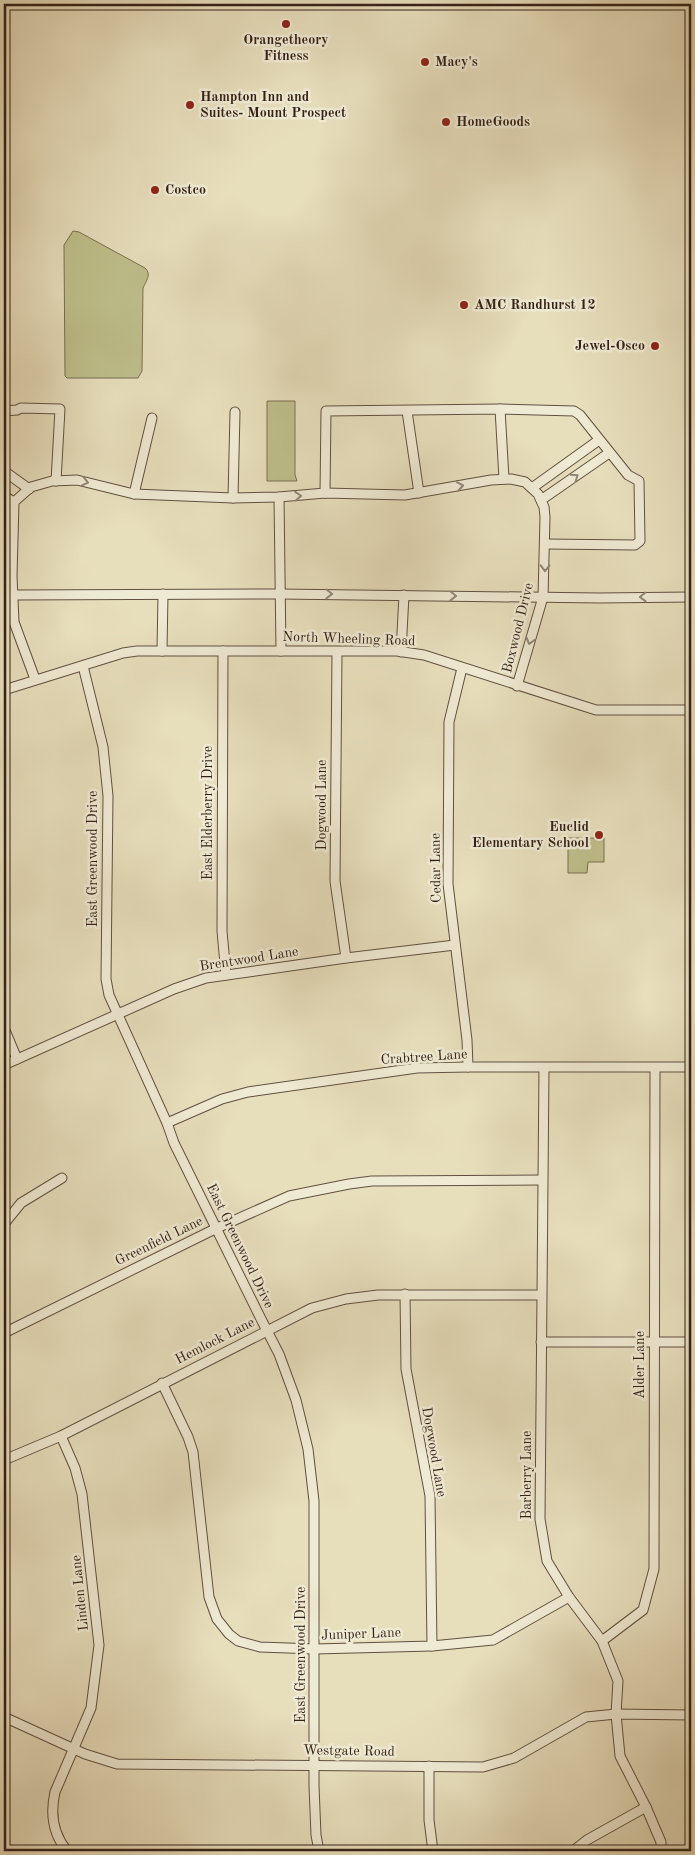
<svg xmlns="http://www.w3.org/2000/svg" width="695" height="1855" font-family="'Old Standard TT',serif">
	<rect width="100%" height="100%" fill="#e7debc"/>
	<filter id="stains"><feTurbulence type="fractalNoise" baseFrequency=".004" numOctaves="4"/><feColorMatrix values="0 0 0 0 .2 0 0 0 0 .09 0 0 0 0 .02 0 0 0 .5 -.17"/></filter>
	<radialGradient id="worn" r=".72"><stop offset=".6" stop-color="#630" stop-opacity="0"/><stop offset="1" stop-color="#630" stop-opacity=".3"/></radialGradient>
	<g fill="#bebf8b" stroke="#797052">
		<path d="M73,231L79,232L145,268C152,274 146,281 143,288L142,371L138,378H67L65,376L64,245Z"/>
		<path d="M267,401H295V475L297,481H267Z"/>
		<path d="M568,838H604V862H588L587,873H568Z"/>
	</g>
	<g fill="none" stroke-linecap="round" stroke-linejoin="round">
		<defs>
			<g id="street">
				<path d="M500,409L504,479"/>
				<path d="M4,411L17,410L21,408L60,409L56,481"/>
				<path d="M407,411L419,493"/>
				<path d="M4,471L29,489"/>
				<path d="M532,488L599,440"/>
				<path d="M325,493L326,411L500,409L574,411L580,415L628,475L639,481L640,541L635,545L545,544"/>
				<path d="M134,494L152,418"/>
				<path d="M4,496L14,502"/>
				<path d="M279,497L281,651"/>
				<path d="M233,498L235,412"/>
				<path d="M541,500L609,453"/>
				<path d="M12,595L280,594L599,598L691,597"/>
				<path d="M162,651L163,594"/>
				<path d="M223,651L222,931L226,975"/>
				<path d="M337,652L335,881L346,958"/>
				<path d="M401,652L404,595"/>
				<path d="M83,666L103,747L108,796L106,979L109,995L167,1123L174,1143L261,1319L279,1354L296,1400L308,1449L314,1501V1786L316,1835L319,1851"/>
				<path d="M462,668L449,722L448,884L467,1040L468,1067"/>
				<path d="M35,679L14,622L12,576L14,502L31,487L52,481L77,480L134,494L233,498L279,497L325,493L405,495L491,480L511,479L525,482L538,494L544,507L545,517L543,597L517,686"/>
				<path d="M4,690L123,653L137,651H397L424,655L596,710H691"/>
				<path d="M4,1028L17,1059"/>
				<path d="M4,1065L174,989L206,978L346,958L455,945"/>
				<path d="M544,1068L540,1519L547,1561L569,1597L602,1641L618,1681L616,1714L620,1756L646,1807L661,1842V1851"/>
				<path d="M167,1123L222,1099L248,1092L417,1068L468,1067H691"/>
				<path d="M4,1224L21,1203L62,1178"/>
				<path d="M405,1294L406,1369L430,1496L432,1646"/>
				<path d="M4,1333L217,1228L289,1196L349,1184L372,1181L542,1180"/>
				<path d="M541,1342H691"/>
				<path d="M162,1383L188,1437L193,1452L209,1597L217,1619L229,1634L238,1641L260,1647L315,1649L432,1646L493,1640L569,1597"/>
				<path d="M61,1436L75,1468L82,1494L99,1645L91,1708L55,1792C50,1814 53,1834 67,1851"/>
				<path d="M4,1460L61,1436L312,1308L346,1299L378,1295H541"/>
				<path d="M602,1641L643,1610L654,1569L655,1068"/>
				<path d="M4,1717L85,1754L117,1764L483,1767L514,1758L586,1717L616,1714L691,1715"/>
				<path d="M429,1766V1820L433,1851"/>
				<path d="M573,1851L587,1840L646,1807"/>
			</g>
		</defs>
		<use href="#street" stroke="#615041" stroke-width="11"/>
		<use href="#street" stroke="#efead3" stroke-width="9"/>
	</g>
	<defs><path id="oneway-chevron" d="M-2-3.5L2.5 0L-2 3.5" fill="none" stroke-width="1.6" stroke-linecap="round" stroke-linejoin="round" transform="scale(1.25)"/></defs>
	<g stroke="#928676">
		<use href="#oneway-chevron" transform="translate(575 477) rotate(-35)"/>
		<use href="#oneway-chevron" transform="translate(85 482) rotate(13)"/>
		<use href="#oneway-chevron" transform="translate(460 486) rotate(-10)"/>
		<use href="#oneway-chevron" transform="translate(298 496) rotate(-5)"/>
		<use href="#oneway-chevron" transform="translate(545 568) rotate(91)"/>
		<use href="#oneway-chevron" transform="translate(329 594) rotate(1)"/>
		<use href="#oneway-chevron" transform="translate(453 596) rotate(1)"/>
		<use href="#oneway-chevron" transform="translate(643 597) rotate(179)"/>
		<use href="#oneway-chevron" transform="translate(530 641) rotate(106)"/>
	</g>
	<g fill="#8f2418" stroke="#efead3" stroke-width="2">
		<circle cx="286" cy="24" r="5"/>
		<circle cx="425" cy="62" r="5"/>
		<circle cx="190" cy="105" r="5"/>
		<circle cx="446" cy="122" r="5"/>
		<circle cx="155" cy="190" r="5"/>
		<circle cx="464" cy="305" r="5"/>
		<circle cx="655" cy="346" r="5"/>
		<circle cx="599" cy="835" r="5"/>
	</g>
	<g text-anchor="middle" dominant-baseline="central" stroke-width="5" stroke-linejoin="round" paint-order="stroke">
		<g font-size="14" font-weight="bold" fill="#342118" stroke="#efead3" text-anchor="start">
			<text x="286" y="40" text-anchor="middle">Orangetheory<tspan x="286" dy="16">Fitness</tspan></text>
			<text x="435" y="62">Macy's</text>
			<text x="200" y="97">Hampton Inn and<tspan x="200" dy="16">Suites- Mount Prospect</tspan></text>
			<text x="456" y="122">HomeGoods</text>
			<text x="165" y="190">Costco</text>
			<text x="474" y="305">AMC Randhurst 12</text>
			<text x="645" y="346" text-anchor="end">Jewel-Osco</text>
			<text x="589" y="827" text-anchor="end">Euclid<tspan x="589" dy="16">Elementary School</tspan></text>
		</g>
		<g font-size="14" fill="#342118" stroke="#efead3">
			<text transform="translate(518 628) rotate(-76)">Boxwood Drive</text>
			<text transform="translate(349 639) rotate(2)">North Wheeling Road</text>
			<text transform="translate(322 805) rotate(-90)">Dogwood Lane</text>
			<text transform="translate(208 813) rotate(-90)">East Elderberry Drive</text>
			<text transform="translate(93 859) rotate(-90)">East Greenwood Drive</text>
			<text transform="translate(436 868) rotate(-91)">Cedar Lane</text>
			<text transform="translate(249 959) rotate(-9)">Brentwood Lane</text>
			<text transform="translate(424 1057) rotate(-4)">Crabtree Lane</text>
			<text transform="translate(159 1241) rotate(-26)">Greenfield Lane</text>
			<text transform="translate(240 1246) rotate(64)">East Greenwood Drive</text>
			<text transform="translate(215 1341) rotate(-27)">Hemlock Lane</text>
			<text transform="translate(640 1365) rotate(-90)">Alder Lane</text>
			<text transform="translate(434 1452) rotate(80)">Dogwood Lane</text>
			<text transform="translate(527 1475) rotate(-90)">Barberry Lane</text>
			<text transform="translate(80 1593) rotate(-96)">Linden Lane</text>
			<text transform="translate(361 1634) rotate(-2)">Juniper Lane</text>
			<text transform="translate(301 1655) rotate(-90)">East Greenwood Drive</text>
			<text transform="translate(349 1751) rotate(1)">Westgate Road</text>
		</g>
	</g>
	<rect width="695" height="1855" fill="none" stroke="#e7debc" stroke-width="20"/>
	<rect x="5" y="5" width="685" height="1845" fill="none" stroke="#342118" stroke-width="2.5"/>
	<rect x="10" y="10" width="675" height="1835" fill="none" stroke="#342118"/>
	<rect width="100%" height="100%" filter="url(#stains)"/>
	<rect width="100%" height="100%" fill="url(#worn)"/>
</svg>
